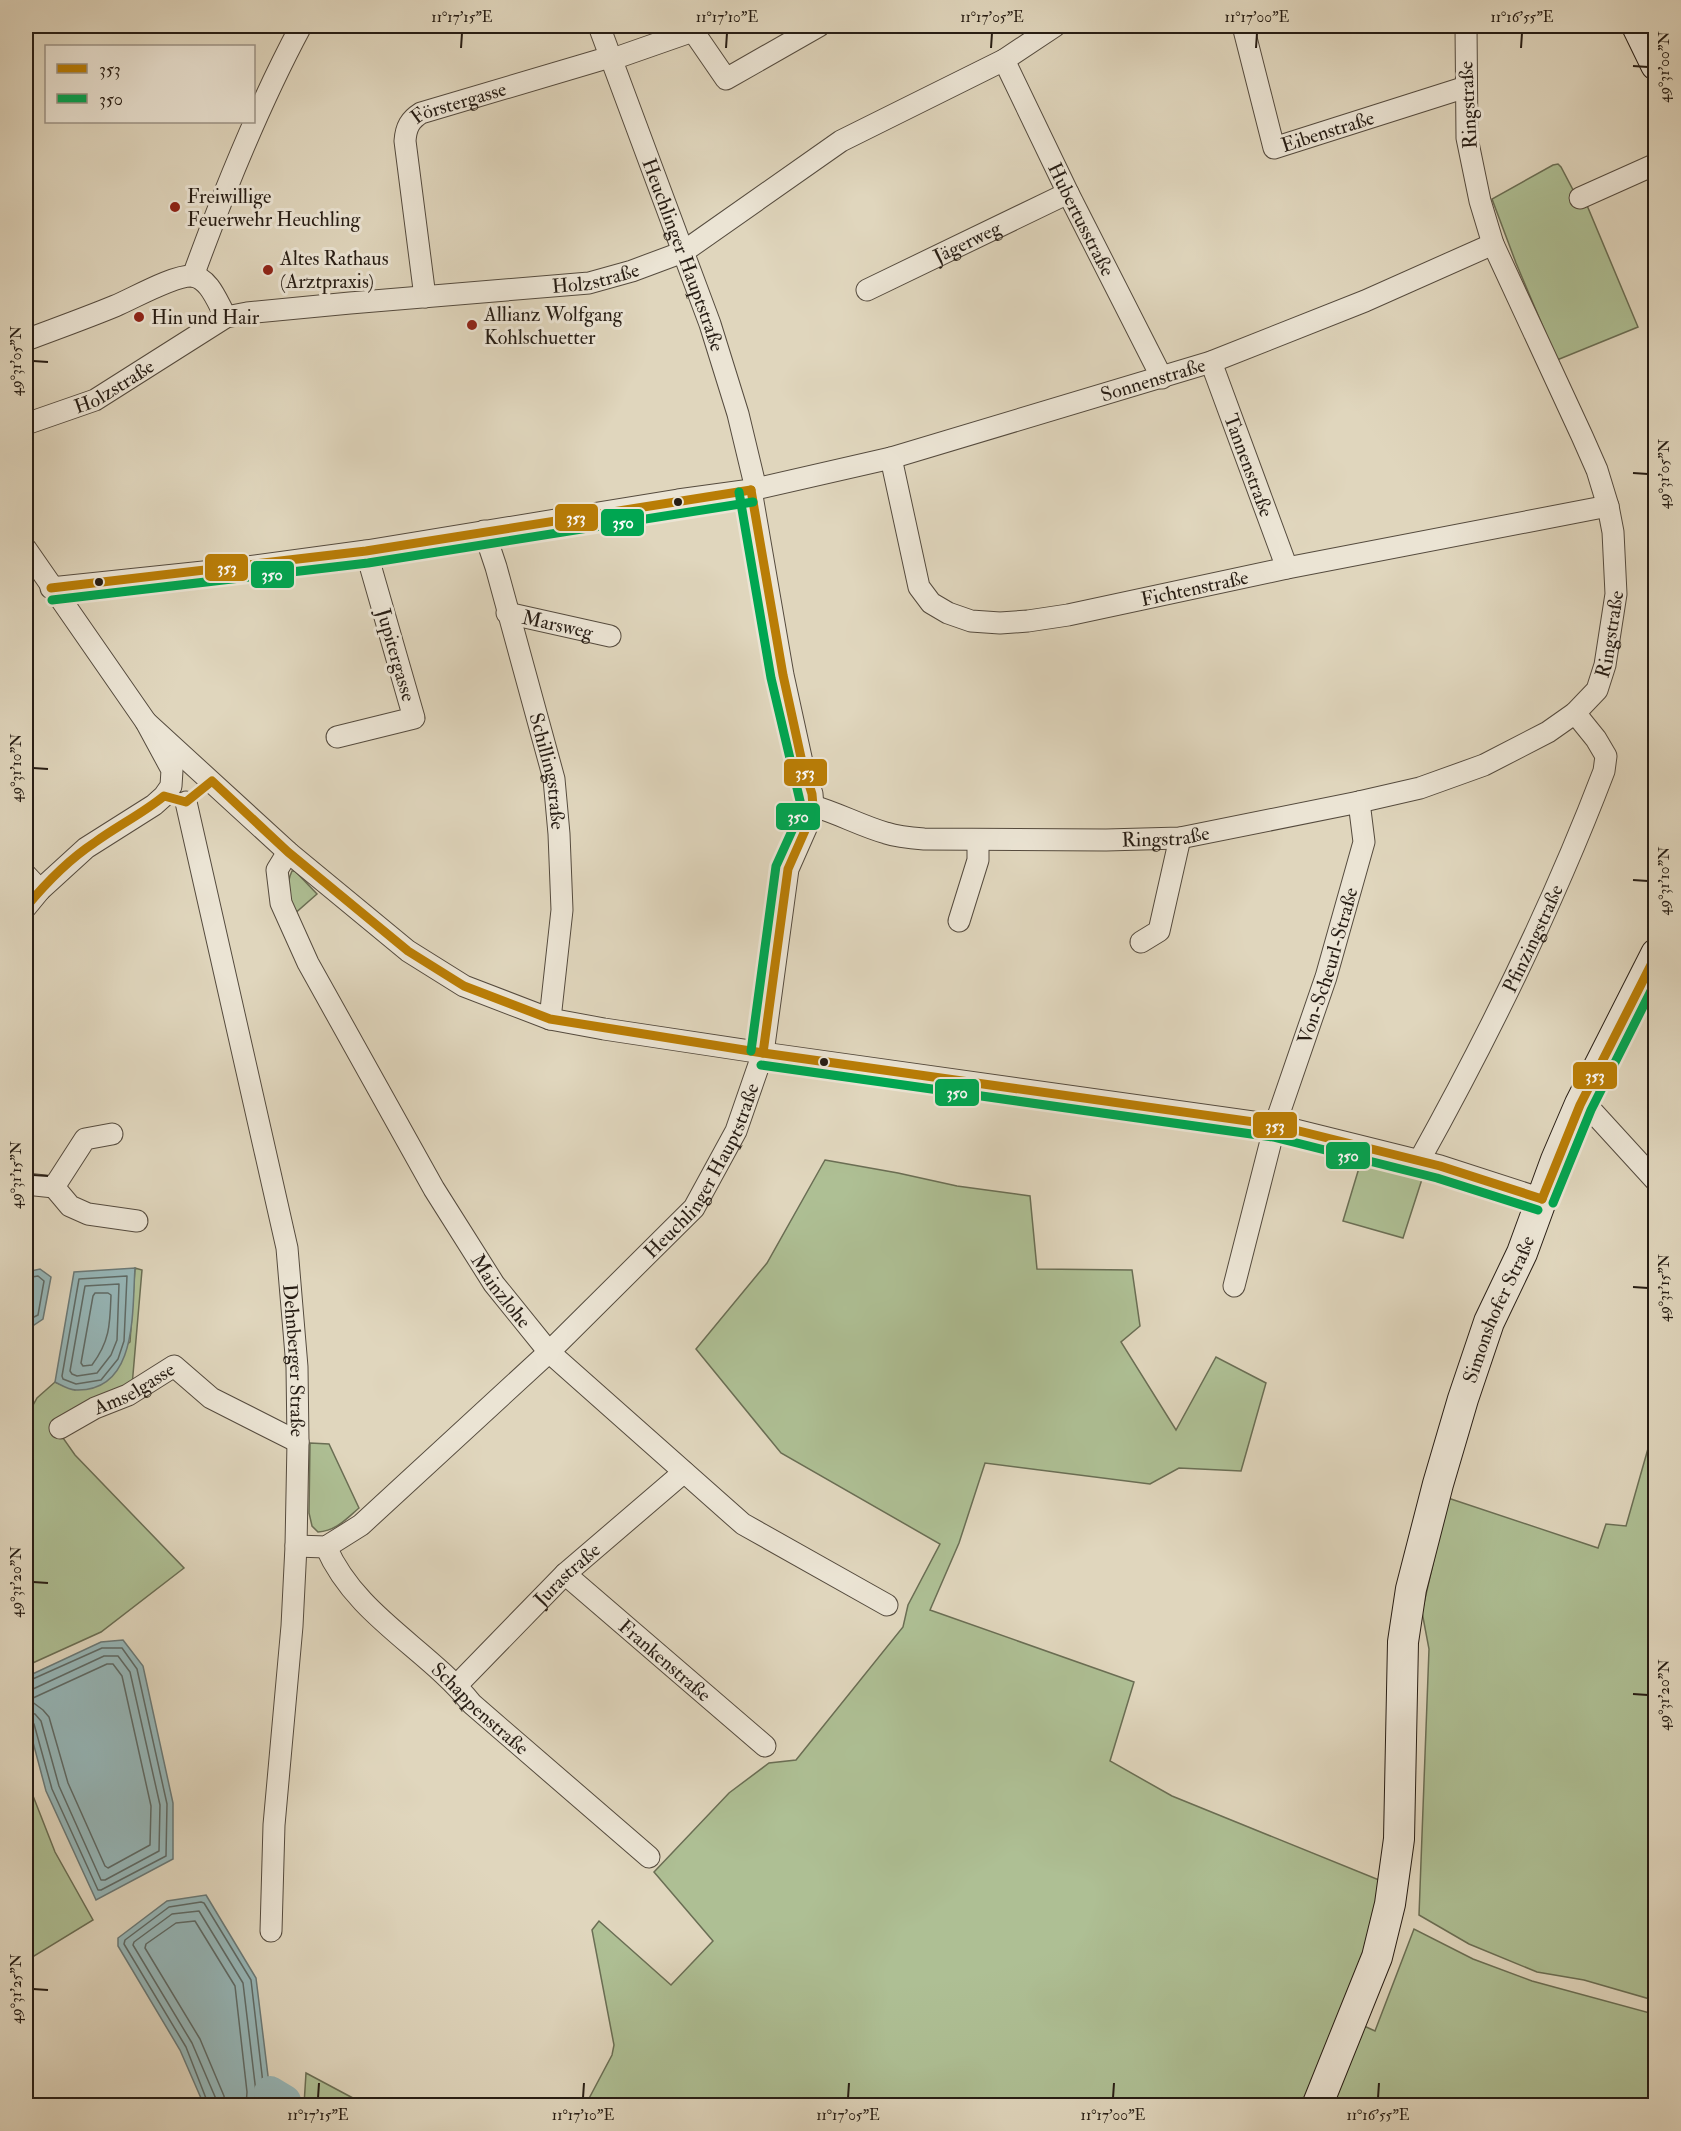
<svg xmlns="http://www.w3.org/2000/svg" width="1681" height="2131" font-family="'IM FELL Double Pica',serif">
	<rect width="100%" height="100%" fill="#e0d6bd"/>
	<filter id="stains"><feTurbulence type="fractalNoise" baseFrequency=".00333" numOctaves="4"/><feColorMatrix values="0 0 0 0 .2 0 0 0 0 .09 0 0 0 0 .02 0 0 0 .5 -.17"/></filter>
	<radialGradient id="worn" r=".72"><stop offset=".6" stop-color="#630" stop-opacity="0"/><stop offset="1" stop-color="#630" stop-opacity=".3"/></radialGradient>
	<g fill="#aebf94" stroke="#6a6e54" stroke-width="1.5">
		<path d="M1558,164L1561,167L1581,205L1586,203L1638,327L1557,360L1516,263L1492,199L1553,165Z"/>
		<path d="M292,871H295L317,894L293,915C287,904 286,883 292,871Z"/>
		<path d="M1362,1158L1424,1173L1403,1238L1343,1221Z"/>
		<path d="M825,1160L898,1173L957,1186L1030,1196L1037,1269L1132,1270L1140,1326L1121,1342L1176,1430L1216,1357L1266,1383L1241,1471L1179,1468L1150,1484L985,1463L959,1543L930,1610L1134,1682L1110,1761L1172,1796L1384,1882L1366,1952L1342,2016L1375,2031L1414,1929L1473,1959L1532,1981L1650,2013L1655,2057V2106L1476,2100L1357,2104L1356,2106H585L612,2055L614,2045L592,1930L599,1921L671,1985L713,1941L654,1872L729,1793L769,1763L796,1760L903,1627L908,1605L940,1544L781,1453L696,1349L767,1263Z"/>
		<path d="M135,1268L142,1270L132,1386L56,1421L63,1438L75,1455L184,1568L101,1632L26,1666V1418L37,1398L55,1382L75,1390L130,1342Z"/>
		<path d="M1655,1424V2004L1653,2000L1584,1980L1537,1972L1469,1944L1419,1915L1429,1649L1422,1612L1448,1498L1598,1548L1606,1524L1626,1526Z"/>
		<path d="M310,1443L329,1444L359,1508C346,1519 336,1531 318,1532L312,1526L309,1513Z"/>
		<path d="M26,1778L55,1852L93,1920L26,1961Z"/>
		<path d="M306,2073L366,2105H304Z"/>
	</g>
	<g fill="#96b7b9" stroke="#6a7977" stroke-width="1.5">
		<path d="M135,1268C132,1311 138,1392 76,1390C69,1390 61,1385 55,1382L74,1272Z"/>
		<path d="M40,1269L51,1277L43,1319L31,1327H26V1272Z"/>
		<path d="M123,1640L143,1666L173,1803V1859L96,1900L46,1791L26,1716V1677L101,1642Z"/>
		<path d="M206,1895L256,1978L270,2092L268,2105H204L180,2050L118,1946V1938L167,1901Z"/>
	</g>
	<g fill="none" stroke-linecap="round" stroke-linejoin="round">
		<g stroke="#5e6a66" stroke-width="1.5">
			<path d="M127,1276L124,1341L118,1359L101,1380L76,1384L63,1379L62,1376L79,1279Z"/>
			<path d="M26,1278L38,1276L44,1281L38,1315L26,1321"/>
			<path d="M119,1284L117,1340L111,1355L97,1373L77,1376L72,1374L70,1371L85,1286Z"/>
			<path d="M95,1293H108L111,1295C110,1324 110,1341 92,1365L83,1366L81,1363L93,1296Z"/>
			<path d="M107,1664H113L122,1676L151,1806L150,1845L108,1868L105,1866L68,1783L49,1717L43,1710L31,1701L33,1698Z"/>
			<path d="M26,1682L102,1648H122L137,1669L167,1804L166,1856L101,1890H98L52,1789L34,1724L30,1720H26"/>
			<path d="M26,1690L33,1689L104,1656H118L130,1672L160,1805L159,1851L105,1880H101L59,1786L41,1721L35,1714L26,1712"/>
			<path d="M209,2106L186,2047L124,1944L125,1940L169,1907L201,1902L204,1903L251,1980L264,2092L262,2106"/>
			<path d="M216,2106V2099L192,2043L133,1945L134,1942L172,1914L199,1911L243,1983L256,2092L255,2106"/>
			<path d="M225,2106L224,2096L200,2039L145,1948L146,1944L176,1923L195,1921L235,1986L247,2092L246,2106"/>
		</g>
		<path stroke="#96b7b9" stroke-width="32" d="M270,2092L285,2101"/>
		<defs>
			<g id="street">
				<path id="s1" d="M599,26L710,324L738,414L756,489"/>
				<path id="s2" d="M1243,26L1274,148L1466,87"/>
				<path d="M610,60L693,31L726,79L819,26"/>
				<path id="s3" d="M1004,60L1068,193L1162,378"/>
				<path d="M1580,198L1656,164"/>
				<path d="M193,276C224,191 258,106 301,26"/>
				<path id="s4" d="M867,290L1068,193"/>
				<path id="s5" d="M425,297L405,141C406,127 410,120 421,113L610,57"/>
				<path d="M26,340C55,329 86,318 115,306C134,298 174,275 192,276C210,278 218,304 226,317"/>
				<path id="s6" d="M1211,362L1287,568"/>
				<path id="s7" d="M26,424L95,400L226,317L247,313L350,303L589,283L632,271L683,252L841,141L1004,60L1055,26"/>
				<path id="s8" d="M891,458L919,587L931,603L948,613L971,621L1000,623L1028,621L1068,615L1287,568L1608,506"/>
				<path id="s9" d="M484,531L496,567L554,779L559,834L562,910L550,1019"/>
				<path d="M26,549L146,722L172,770L171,786L164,796L154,805L86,848L40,890L26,907"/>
				<path id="s10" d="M51,588L232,569L366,551L678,500L751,490L891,458L1211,362L1365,301L1493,244"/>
				<path id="s11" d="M507,613L610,636"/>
				<path d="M146,722L288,852L408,951L464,986L550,1019L604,1029L763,1053L1275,1125L1440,1166L1542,1199"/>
				<path d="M337,737L414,718L366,551"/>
				<path id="s12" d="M186,802L287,1248L297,1367L298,1442L296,1546L292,1626L274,1825L271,1931"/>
				<path id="s13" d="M813,806C838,813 861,826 886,833C898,837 911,838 924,839L1106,840L1180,838L1359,802L1420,788L1484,765L1548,732L1575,713L1597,690L1605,665L1616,594L1613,532L1608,506L1597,470L1582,436L1493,244L1480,201L1467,138L1466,26"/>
				<path id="s14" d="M288,852L277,870L281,903L308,963L434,1189L494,1284L549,1352L743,1524L887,1605"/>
				<path d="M26,875L40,890"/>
				<path d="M959,921L978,860V841"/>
				<path d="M1141,942L1159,931L1180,838"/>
				<path d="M1580,1104L1592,1111L1656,1181"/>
				<path d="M112,1134L85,1139L54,1187L70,1206L88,1214L137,1221"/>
				<path id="s15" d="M1419,1161C1489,1035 1553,905 1604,771L1606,756L1596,739L1575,713"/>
				<path d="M26,1184L54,1187"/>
				<path id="s16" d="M1234,1286L1275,1125L1326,977L1364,842L1359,802"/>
				<path id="s17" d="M60,1428L95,1408L128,1395L174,1366L211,1398L298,1442"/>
				<path id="s18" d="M296,1546L326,1547L361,1525L549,1352L694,1208L736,1131L763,1053L788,869L807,826L813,806L812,794L802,762L783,675L751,490"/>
				<path id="s19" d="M326,1547C356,1616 427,1648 472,1704L649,1857"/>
				<path id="s20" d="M565,1574L765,1746"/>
				<path id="s21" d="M457,1685L565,1574L684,1472"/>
			</g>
			<g id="secondary">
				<path d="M1637,26L1656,65"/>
				<path id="s22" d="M1317,2106L1377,1957L1390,1904L1399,1839L1403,1642L1411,1589L1438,1484L1463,1399L1489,1322L1522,1253L1556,1160L1580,1104L1656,954"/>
			</g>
		</defs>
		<use href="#street" stroke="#554b3e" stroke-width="23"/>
		<use href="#secondary" stroke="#271d14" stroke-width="32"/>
		<use href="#street" stroke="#ebe4d4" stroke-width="21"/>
		<use href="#secondary" stroke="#ebe4d4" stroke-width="30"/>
		<defs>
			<g id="bus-1">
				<path d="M751,490L783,675L802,762L812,794L813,806L807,826L788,869L763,1053"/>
				<path d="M51,588L366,551L751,490"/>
				<path d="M26,907C46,883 68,860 94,843C117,826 142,814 164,796L186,802L212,781L288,852L408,951L464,986L550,1019L763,1053L1275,1125L1440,1166L1542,1199"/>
				<path d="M1542,1199L1580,1105L1656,955"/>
			</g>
			<g id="bus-2">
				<path d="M739,492L771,678L801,805L796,822L776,866L751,1051"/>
				<path d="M52,600L368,563L753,502"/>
				<path d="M761,1065L1273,1137L1437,1178L1538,1210"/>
				<path d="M1553,1203L1591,1110L1656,981"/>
			</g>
		</defs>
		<use href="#bus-1" stroke="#ebe4d4" stroke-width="14"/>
		<use href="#bus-2" stroke="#ebe4d4" stroke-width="14"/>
		<use href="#bus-1" stroke="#b97d06" stroke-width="9"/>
		<use href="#bus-2" stroke="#00a651" stroke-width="9"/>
	</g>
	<path fill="none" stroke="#271d14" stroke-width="2" d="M461,48L462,33M726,48L727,33M991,48L992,33M1256,48L1257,33M1521,48L1522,33M1633,66L1648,67M33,361L48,362M1633,473L1648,474M33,768L48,769M1633,880L1648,881M33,1175L48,1176M1633,1287L1648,1288M33,1582L48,1583M1633,1694L1648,1695M33,1989L48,1990M318,2098L319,2083M583,2098L584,2083M848,2098L849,2083M1113,2098L1114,2083M1378,2098L1379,2083"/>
	<g fill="#8f2418" stroke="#ebe4d4" stroke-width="2">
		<circle cx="175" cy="207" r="6"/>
		<circle cx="268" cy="270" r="6"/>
		<circle cx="139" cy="317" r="6"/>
		<circle cx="472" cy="325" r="6"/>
	</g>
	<g fill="#271d14" stroke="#ebe4d4" stroke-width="2">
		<circle cx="678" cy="502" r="5"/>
		<circle cx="99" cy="582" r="5"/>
		<circle cx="824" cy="1062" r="5"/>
	</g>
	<g text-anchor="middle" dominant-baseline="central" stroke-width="6" stroke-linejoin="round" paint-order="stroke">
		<g font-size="20" fill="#271d14" stroke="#ebe4d4">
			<text transform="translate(1468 105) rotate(-93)">Ringstraße</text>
			<text stroke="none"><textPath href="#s5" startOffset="230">Förstergasse</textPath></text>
			<text stroke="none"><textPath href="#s2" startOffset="182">Eibenstraße</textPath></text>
			<text stroke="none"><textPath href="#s3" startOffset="177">Hubertusstraße</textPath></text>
			<text stroke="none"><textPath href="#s4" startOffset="111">Jägerweg</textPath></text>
			<text stroke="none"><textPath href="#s1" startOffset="244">Heuchlinger Hauptstraße</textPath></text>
			<text stroke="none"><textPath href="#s7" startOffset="600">Holzstraße</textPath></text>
			<text stroke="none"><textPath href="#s10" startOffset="1124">Sonnenstraße</textPath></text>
			<text stroke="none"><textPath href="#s7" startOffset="96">Holzstraße</textPath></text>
			<text stroke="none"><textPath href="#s6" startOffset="110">Tannenstraße</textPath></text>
			<text stroke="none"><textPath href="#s8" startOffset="423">Fichtenstraße</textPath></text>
			<text stroke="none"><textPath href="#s11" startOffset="52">Marsweg</textPath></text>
			<text stroke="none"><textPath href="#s13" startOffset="880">Ringstraße</textPath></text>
			<text transform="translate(396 655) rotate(74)">Jupitergasse</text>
			<text stroke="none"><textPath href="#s9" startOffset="249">Schillingstraße</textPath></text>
			<text stroke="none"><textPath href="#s13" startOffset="358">Ringstraße</textPath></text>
			<text stroke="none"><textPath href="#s15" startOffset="250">Pfinzingstraße</textPath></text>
			<text stroke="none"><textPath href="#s16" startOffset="334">Von-Scheurl-Straße</textPath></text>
			<text stroke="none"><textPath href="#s18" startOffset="567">Heuchlinger Hauptstraße</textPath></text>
			<text stroke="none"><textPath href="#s14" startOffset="501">Mainzlohe</textPath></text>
			<text stroke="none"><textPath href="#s22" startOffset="825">Simonshofer Straße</textPath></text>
			<text stroke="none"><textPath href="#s12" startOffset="570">Dehnberger Straße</textPath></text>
			<text stroke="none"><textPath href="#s17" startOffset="84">Amselgasse</textPath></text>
			<text stroke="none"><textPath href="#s21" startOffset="156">Jurastraße</textPath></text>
			<text stroke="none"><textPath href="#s20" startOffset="132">Frankenstraße</textPath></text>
			<text stroke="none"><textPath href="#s19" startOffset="225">Schappenstraße</textPath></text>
		</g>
		<g font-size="20" fill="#271d14" stroke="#ebe4d4" text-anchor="start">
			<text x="187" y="196">Freiwillige<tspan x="187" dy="23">Feuerwehr Heuchling</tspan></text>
			<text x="280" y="258">Altes Rathaus<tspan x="280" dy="23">(Arztpraxis)</tspan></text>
			<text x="484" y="314">Allianz Wolfgang<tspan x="484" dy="23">Kohlschuetter</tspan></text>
			<text x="151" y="317">Hin und Hair</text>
		</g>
	</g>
	<g stroke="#ebe4d4" stroke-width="2">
		<rect x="554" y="503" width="45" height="29" rx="6" fill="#b97d06"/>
		<rect x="600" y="508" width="45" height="29" rx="6" fill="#00a651"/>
		<rect x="204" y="553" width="45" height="29" rx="6" fill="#b97d06"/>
		<rect x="250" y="560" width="45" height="29" rx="6" fill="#00a651"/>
		<rect x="783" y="758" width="45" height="29" rx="6" fill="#b97d06"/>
		<rect x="775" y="802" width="46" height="29" rx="6" fill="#00a651"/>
		<rect x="1572" y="1061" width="46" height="29" rx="6" fill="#b97d06"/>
		<rect x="934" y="1078" width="46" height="29" rx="6" fill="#00a651"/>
		<rect x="1252" y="1111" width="46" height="28" rx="6" fill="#b97d06"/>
		<rect x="1325" y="1141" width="46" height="29" rx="6" fill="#00a651"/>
	</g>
	<g font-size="16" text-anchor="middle" font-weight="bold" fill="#fff">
		<text x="576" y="523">353</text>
		<text x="623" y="528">350</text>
		<text x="227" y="573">353</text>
		<text x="272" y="580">350</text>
		<text x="805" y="778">353</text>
		<text x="798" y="822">350</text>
		<text x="1595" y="1081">353</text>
		<text x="957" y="1098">350</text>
		<text x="1275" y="1131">353</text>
		<text x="1348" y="1161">350</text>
	</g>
	<rect width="1681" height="2131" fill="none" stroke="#e0d6bd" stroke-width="66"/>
	<rect x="45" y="45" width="210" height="78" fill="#ebe4d4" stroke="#9d9487" stroke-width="1.5"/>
	<rect x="57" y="64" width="30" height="9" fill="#b97d06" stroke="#9d9487" stroke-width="1.5"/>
	<text x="99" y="75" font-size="18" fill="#271d14">353</text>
	<rect x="57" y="94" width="30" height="9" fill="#00a651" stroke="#9d9487" stroke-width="1.5"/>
	<text x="99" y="105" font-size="18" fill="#271d14">350</text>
	<rect x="33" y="33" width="1615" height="2065" fill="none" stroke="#271d14" stroke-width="2"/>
	<g font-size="15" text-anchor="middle" fill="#271d14">
		<text x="462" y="22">11°17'15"E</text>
		<text x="727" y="22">11°17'10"E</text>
		<text x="992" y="22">11°17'05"E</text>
		<text x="1257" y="22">11°17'00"E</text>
		<text x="1522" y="22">11°16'55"E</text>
		<text transform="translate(1664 67) rotate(-90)" y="5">49°31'00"N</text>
		<text transform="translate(16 361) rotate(-90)" y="5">49°31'05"N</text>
		<text transform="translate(1664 474) rotate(-90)" y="5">49°31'05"N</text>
		<text transform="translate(16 768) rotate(-90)" y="5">49°31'10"N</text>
		<text transform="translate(1664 881) rotate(-90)" y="5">49°31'10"N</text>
		<text transform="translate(16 1175) rotate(-90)" y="5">49°31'15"N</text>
		<text transform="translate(1664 1288) rotate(-90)" y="5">49°31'15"N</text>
		<text transform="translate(16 1582) rotate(-90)" y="5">49°31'20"N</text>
		<text transform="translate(1664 1695) rotate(-90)" y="5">49°31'20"N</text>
		<text transform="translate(16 1989) rotate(-90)" y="5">49°31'25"N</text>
		<text x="318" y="2120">11°17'15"E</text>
		<text x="583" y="2120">11°17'10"E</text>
		<text x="848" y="2120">11°17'05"E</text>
		<text x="1113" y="2120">11°17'00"E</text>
		<text x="1378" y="2120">11°16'55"E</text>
	</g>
	<rect width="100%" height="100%" filter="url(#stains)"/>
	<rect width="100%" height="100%" fill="url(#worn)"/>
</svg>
